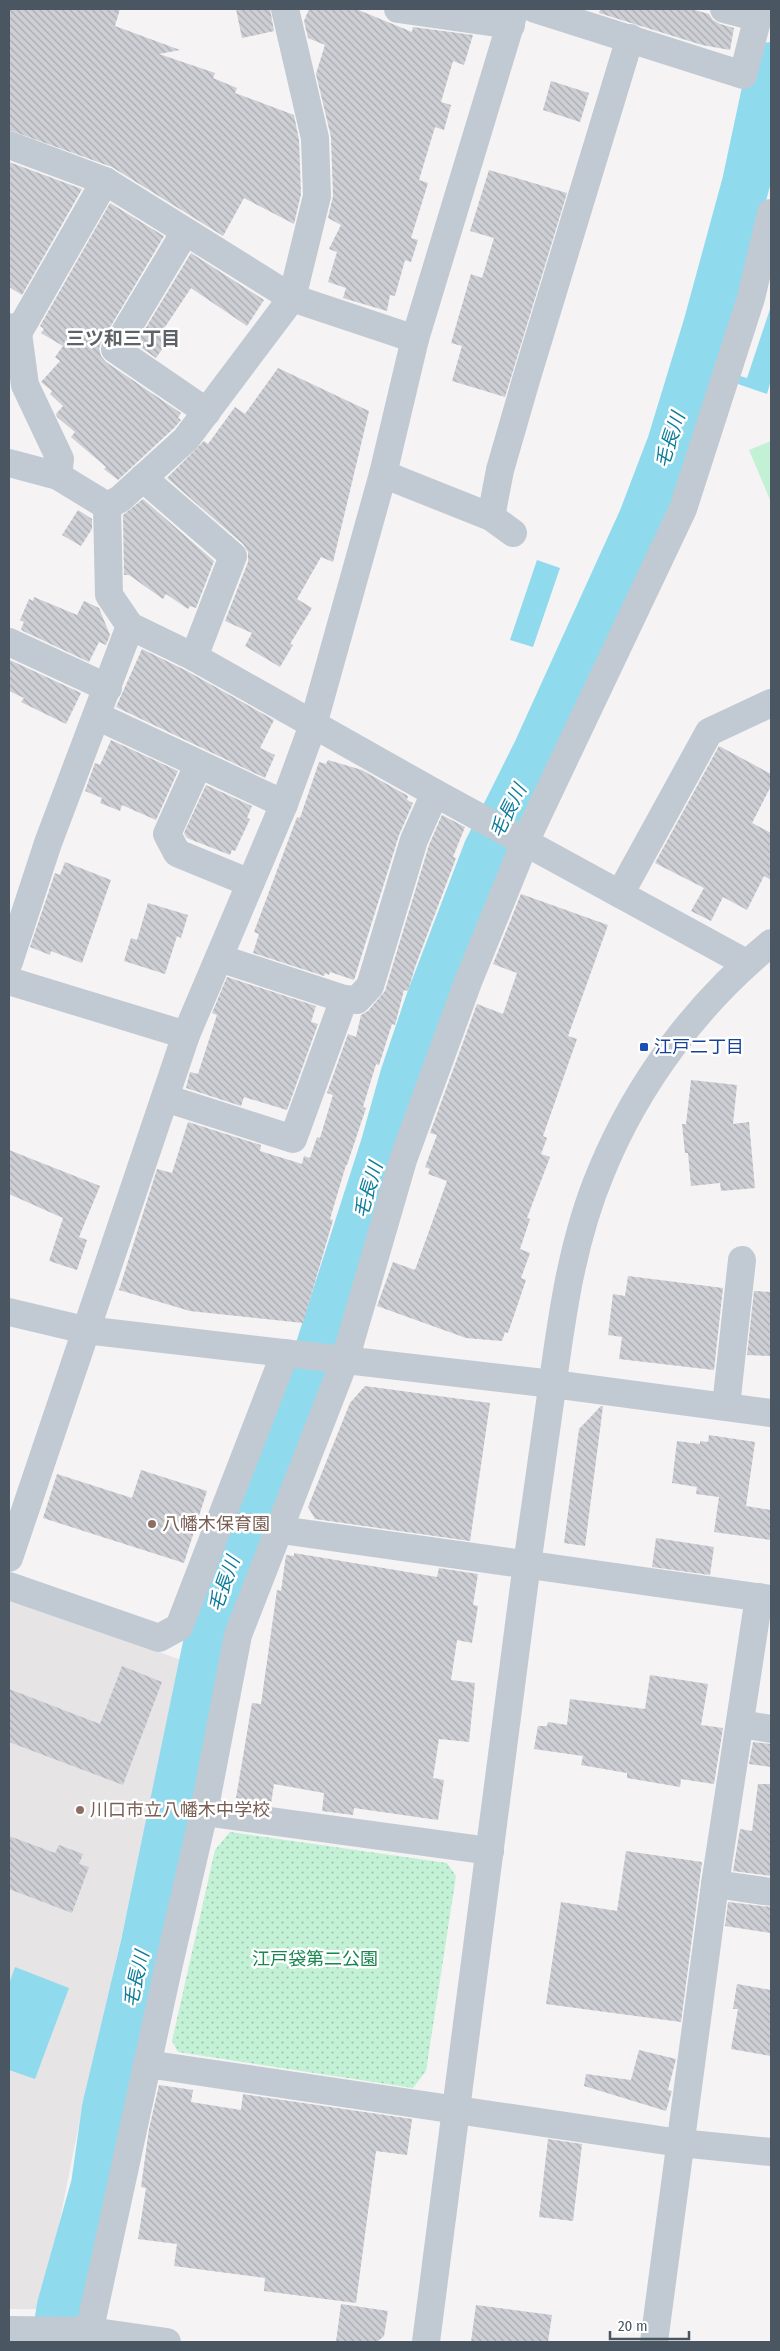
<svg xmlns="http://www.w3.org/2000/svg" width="780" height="2351" font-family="'Fira Sans Condensed','Noto Sans JP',sans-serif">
	<defs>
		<pattern id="park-dots" width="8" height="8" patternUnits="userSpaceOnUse" patternTransform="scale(1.25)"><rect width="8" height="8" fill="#c3f1d5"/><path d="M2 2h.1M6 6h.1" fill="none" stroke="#a0c6b0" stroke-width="1.8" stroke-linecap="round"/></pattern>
		<pattern id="building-back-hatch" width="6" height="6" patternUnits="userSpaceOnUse" patternTransform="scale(1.25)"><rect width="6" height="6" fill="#cdcfd5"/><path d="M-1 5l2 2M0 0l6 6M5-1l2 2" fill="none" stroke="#a8abb0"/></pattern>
	</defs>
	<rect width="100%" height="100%" fill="#f5f3f3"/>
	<path fill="#e6e4e5" d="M9,1598L184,1661L80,2119L42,2309H9Z"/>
	<path fill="#c3f1d5" d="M771,441V502L749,450Z"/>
	<path fill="url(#park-dots)" d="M230,1832L447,1863L456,1876L426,2071L413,2088L178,2052L172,2041L215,1850Z"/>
	<g fill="#90daee">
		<path d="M771,306V380L767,394L738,384L740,376L747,378Z"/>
		<path d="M537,560L560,568L533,647L510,640Z"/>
		<path d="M15,1967L69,1988L35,2079L9,2070V1984Z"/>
	</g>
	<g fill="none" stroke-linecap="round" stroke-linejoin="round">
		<path stroke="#90daee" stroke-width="48" d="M55,2342L61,2306L95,2185L106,2108L145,1943L217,1596L305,1393L385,1144L404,1076L430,1000L487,851L537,751L642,520L671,444L707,326L746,183L771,66"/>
	</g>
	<g fill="url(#building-back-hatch)">
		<path d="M10,9H120L115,26L180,50L159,54L215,73L213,78L237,88L235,93L294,115L299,140L301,194L294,224L244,198L223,236L112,167L9,130Z"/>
		<path d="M236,9H270L274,31L242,38Z"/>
		<path d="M309,9H356L412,32L413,27L473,35L464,65L453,61L441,102L451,105L444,130L435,127L419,180L428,183L411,238L418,240L411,262L405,260L395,296L390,295L387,311L343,298L346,288L328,282L337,252L329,249L341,225L328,218L333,196L331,137L316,74L325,45L308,38L304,21Z"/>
		<path d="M600,9H691L709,14L713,20L720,24L734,28L730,50L702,45L599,13Z"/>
		<path d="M551,81L589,93L580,122L543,110Z"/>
		<path d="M9,162L82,189L22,295L9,287Z"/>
		<path d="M489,170L567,193L505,397L452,381L462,346L451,343L471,274L482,278L494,238L470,231Z"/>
		<path d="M110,203L164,236L102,341L99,348L101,356L106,362L181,413L178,418L181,420L174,428L118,480L104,469L106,467L71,437L75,432L57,417L56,414L63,406L50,394L52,391L41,382L60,361L55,357L63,346L41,333L44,329L40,326Z"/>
		<path d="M191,253L264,300L247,326L191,288L163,330L171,336L156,358L136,344Z"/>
		<path d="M278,368L369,411L333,562L321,557L297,599L312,608L290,644L293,645L280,667L245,646L252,633L225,621L248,562V552L243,544L167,478L204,441L208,444L235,407L245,414Z"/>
		<path d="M143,499L214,561L196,608L190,606L188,609L166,594L163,599L129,575H124L123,515Z"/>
		<path d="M78,510L92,519V529L81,546L62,535Z"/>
		<path d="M34,597L77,615L84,601L99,608L110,635L106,645L99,642L89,662L23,631L21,629L24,622L20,620L29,599L33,601Z"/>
		<path d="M142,649L187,671L274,720L260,748L275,755L265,778L116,707Z"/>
		<path d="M10,660L81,693L66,724L21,702L24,698L9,691Z"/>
		<path d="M111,740L178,771L156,820L122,805L120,811L100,803L102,798L85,791L95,763L100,765Z"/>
		<path d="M719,746L771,774V786L752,823L771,833V880L764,876L747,910L723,897L711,921L691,911L704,888L655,863Z"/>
		<path d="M328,760L362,770L408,796L407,800L413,803L399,835L354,980L330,972L329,975L325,973L324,976L253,953L259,934L254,932L297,817L300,818L319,762L326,764Z"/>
		<path d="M206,785L252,806L247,818L250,819L235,851L232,850L230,855L187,838L184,833Z"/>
		<path d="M442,815L465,827L453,857L456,858L415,967L408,991L404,990L395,1025L392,1024L379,1065L376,1064L363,1107L366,1108L347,1165H346L330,1219L333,1220L303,1323L190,1311L119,1290L157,1169L172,1173L188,1122L261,1145L260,1151L302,1164L304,1156L310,1158L317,1137L320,1138L333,1095L327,1093L348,1034L356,1037L361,1015L368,1011L385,991L429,845Z"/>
		<path d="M65,862L111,880L82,963L51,951L50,955L30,947L55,873L60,875Z"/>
		<path d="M521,894L608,925L568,1036L577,1039L543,1136L547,1138L541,1154L550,1157L527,1218L530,1219L520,1249L530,1253L521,1278L526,1280L508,1333L505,1332L502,1341L466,1338L377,1306L393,1262L415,1270L447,1181L428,1174L430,1169L425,1167L437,1135L430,1133L477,1004L503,1014L517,973L493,964Z"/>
		<path d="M148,903L188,915L181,938L177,936L165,974L124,961L131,938L137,940Z"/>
		<path d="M227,977L316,1006L311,1022L318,1024L287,1110L244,1097L241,1106L186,1088L190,1072L198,1074L217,1015L212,1013Z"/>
		<path d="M691,1080L737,1085L733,1124L749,1122L755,1188L721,1191L720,1183L691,1186L688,1153H685L682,1124H686Z"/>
		<path d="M9,1150L100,1186L79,1237L87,1240L77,1270L49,1261L63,1218L9,1194Z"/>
		<path d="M628,1276L723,1288L714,1370L619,1359L622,1337L608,1335L613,1294L625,1296Z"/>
		<path d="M754,1291L771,1292V1356L747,1355Z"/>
		<path d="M365,1386L490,1403L470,1541L315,1519L308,1507L350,1403Z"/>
		<path d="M601,1406H603L585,1546L564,1543L579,1429Z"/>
		<path d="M709,1435L755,1442L746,1506L771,1510V1540L714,1532L719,1497L696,1494L697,1487L672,1483L677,1441L700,1444V1441L708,1442Z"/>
		<path d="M141,1470L207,1491L184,1563L43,1518L57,1474L132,1498Z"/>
		<path d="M656,1538L714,1547L710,1575L652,1567Z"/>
		<path d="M294,1553L437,1577L439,1568L478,1574L473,1605L478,1606L472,1643L457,1640L451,1680L475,1683L469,1742L439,1739L433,1778L444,1780L438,1820L354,1808L353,1815L322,1811L324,1793L274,1784L271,1804L236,1798L252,1703L261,1704L277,1590L281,1591L286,1555L294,1556Z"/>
		<path d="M122,1666L162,1682L123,1785L9,1742V1689L100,1724Z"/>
		<path d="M650,1675L708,1684L701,1725L723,1728L714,1784L681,1779L680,1787L627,1778V1773L581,1765L583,1756L534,1749L538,1726H547L548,1722L567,1725L570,1699L645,1709Z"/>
		<path d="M753,1742L771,1744V1767L749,1764Z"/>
		<path d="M758,1784H771V1876L733,1871L740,1829L752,1831Z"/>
		<path d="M9,1836L55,1853L59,1845L83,1854L79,1864L89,1867L72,1913L9,1889Z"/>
		<path d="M626,1851L702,1862L681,2022L546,2004L561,1902L617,1911Z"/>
		<path d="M728,1902L771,1907V1933L725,1926Z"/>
		<path d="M737,1984L771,1990V2056L731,2049L738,2009H733Z"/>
		<path d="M639,2050L676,2059L668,2090L672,2091L666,2111L584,2086L586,2074L631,2080Z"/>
		<path d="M159,2085L193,2090L191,2102L241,2110L243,2094L412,2119L407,2155L376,2151L356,2303L264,2291L265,2278L174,2266L177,2244L138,2239L146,2188L141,2187L149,2129Z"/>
		<path d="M548,2139L582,2144L573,2221L539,2217Z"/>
		<path d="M341,2304L388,2311L384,2336L377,2342H336Z"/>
		<path d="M476,2305L552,2315L548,2342H471Z"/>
	</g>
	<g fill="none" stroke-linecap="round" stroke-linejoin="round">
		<g stroke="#c1cad2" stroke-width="28">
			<path d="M398,9L511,25"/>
			<path d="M535,9L743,75L760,9"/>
			<path d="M724,9L759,18"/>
			<path d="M9,145L105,181L292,298L415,339"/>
			<path d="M185,232L115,349L207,412"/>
			<path d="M9,327L18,333L25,385L60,459L58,476"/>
			<path d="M18,333L105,181"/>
			<path d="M9,463L58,476L107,506"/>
			<path d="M383,474L491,517L513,533"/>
			<path d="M143,478L233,556L194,657"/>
			<path d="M491,517L500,470L526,380L630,38"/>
			<path d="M130,626L194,657L435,793L746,963"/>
			<path d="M9,642L108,688"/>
			<path d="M97,716L284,804"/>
			<path d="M198,765L167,834L177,853L250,883"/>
			<path d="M620,894L709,732L771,703"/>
			<path d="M219,958L344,999L357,1000L370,986L414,840L435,793"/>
			<path d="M9,962L48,843L130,626L109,595L107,506L120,499L186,439L292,298L317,196L315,138L285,9"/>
			<path d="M9,981L186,1035"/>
			<path d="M165,1098L293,1139L344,999"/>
			<path d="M9,1312L85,1330L553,1384L771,1413"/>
			<path d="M726,1406L742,1260"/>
			<path d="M281,1530L771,1599"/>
			<path d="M9,1558L186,1035L284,804L313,725L383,474L415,339L515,9"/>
			<path d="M9,1586L159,1638L179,1627L285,1353"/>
			<path d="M741,1724L771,1729"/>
			<path d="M204,1812L490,1851"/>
			<path d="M715,1884L771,1892"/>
			<path d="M147,2064L680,2143L771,2152"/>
			<path d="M9,2330L90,2331L167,2342"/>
			<path d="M87,2342L169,1964L204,1812L238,1635L345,1360L403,1160L468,982L525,842L683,509L751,298L771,213"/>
			<path d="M426,2342C459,2090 490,1838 524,1586C533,1520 543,1454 552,1388C562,1315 572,1241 601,1172C637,1084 697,1003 771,943"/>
			<path d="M654,2342L715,1884L759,1597"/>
		</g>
	</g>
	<rect fill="#1a4fb4" stroke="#fff" stroke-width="2" x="639" y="1042" width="10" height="10" rx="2.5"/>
	<g fill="#8d6e63" stroke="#fff" stroke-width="2">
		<circle cx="152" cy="1524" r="5"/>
		<circle cx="80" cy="1810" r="5"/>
	</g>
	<g text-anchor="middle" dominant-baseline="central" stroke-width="5" stroke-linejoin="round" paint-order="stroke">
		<g font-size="18" fill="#164399" stroke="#fff" text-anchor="start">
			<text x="654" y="1047">江戸二丁目</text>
		</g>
		<g font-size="18" fill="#785e54" stroke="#fff" text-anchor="start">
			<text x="162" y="1524">八幡木保育園</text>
			<text x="90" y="1810">川口市立八幡木中学校</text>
		</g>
		<g font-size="18" fill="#17864f" stroke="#fff">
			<text x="315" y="1959">江戸袋第二公園</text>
		</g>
		<g font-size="19" font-weight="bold" fill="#5f6368" stroke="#fff">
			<text x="123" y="338">三ツ和三丁目</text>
		</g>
		<g font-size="19" font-style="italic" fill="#0c7c9b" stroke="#fff">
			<text transform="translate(670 440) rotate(-72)">毛長川</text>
			<text transform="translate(508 811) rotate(-63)">毛長川</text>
			<text transform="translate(368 1190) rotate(-73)">毛長川</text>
			<text transform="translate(224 1584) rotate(-70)">毛長川</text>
			<text transform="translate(136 1979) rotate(-77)">毛長川</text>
		</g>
	</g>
	<rect width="780" height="2351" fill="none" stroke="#4a5661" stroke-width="20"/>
	<path d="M610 2331v8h79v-8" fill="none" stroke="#4a5661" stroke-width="2.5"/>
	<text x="618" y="2331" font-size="15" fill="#4a5661" stroke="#ffffff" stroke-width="4" paint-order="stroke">20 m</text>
</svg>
